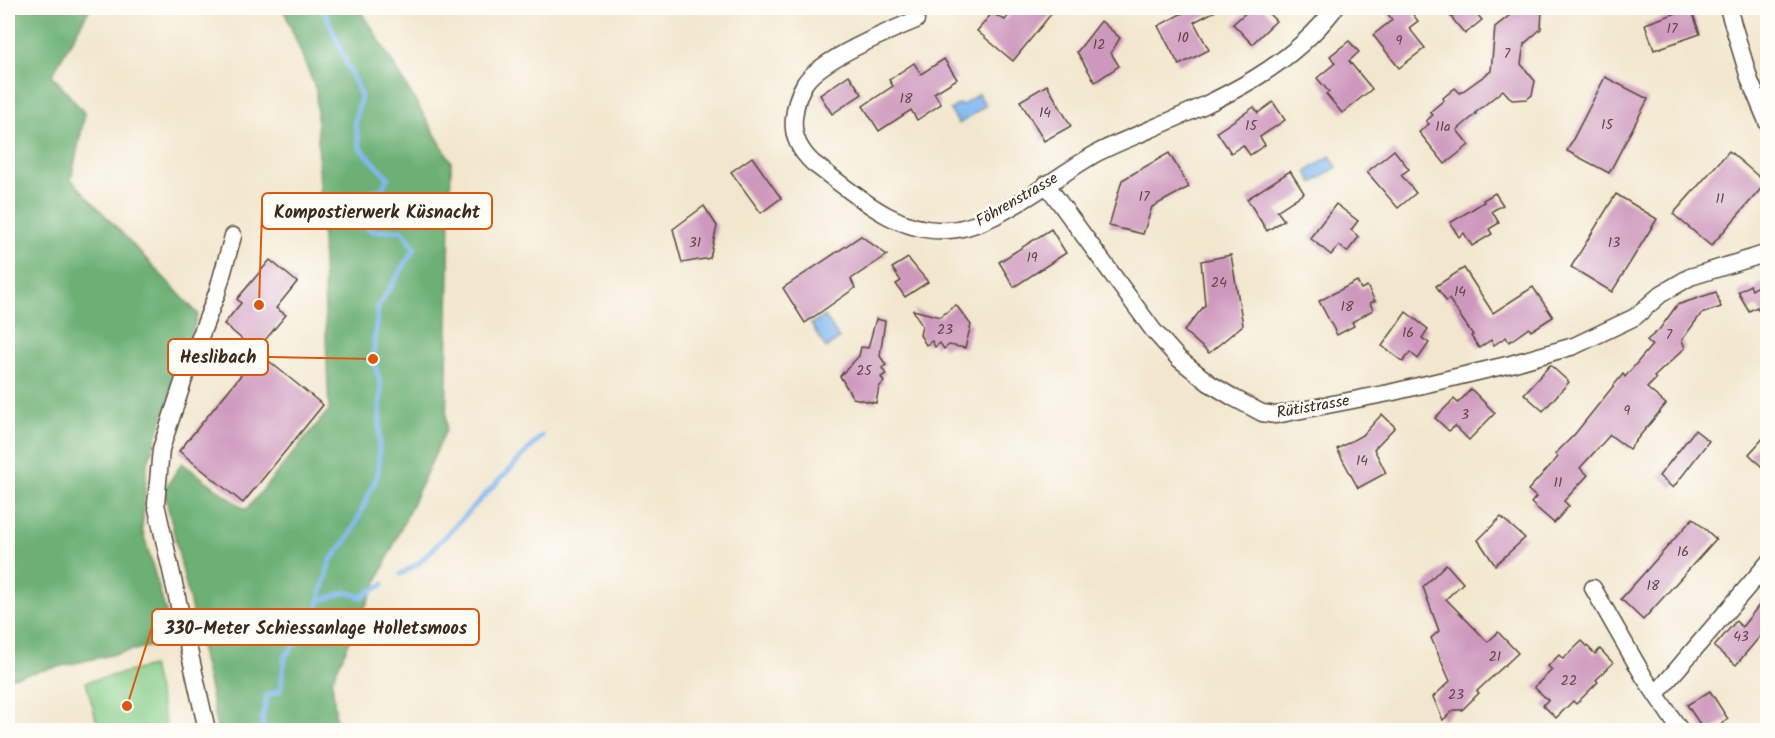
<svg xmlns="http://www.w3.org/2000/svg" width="1775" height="738" font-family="Kalam,sans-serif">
	<rect width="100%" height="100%" fill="#fdfcf7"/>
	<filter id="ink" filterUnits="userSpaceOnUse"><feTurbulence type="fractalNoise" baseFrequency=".0167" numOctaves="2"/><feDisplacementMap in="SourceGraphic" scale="12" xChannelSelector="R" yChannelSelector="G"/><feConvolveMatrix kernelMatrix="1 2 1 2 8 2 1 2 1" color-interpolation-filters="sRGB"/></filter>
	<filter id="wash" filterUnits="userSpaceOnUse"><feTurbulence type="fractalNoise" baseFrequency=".008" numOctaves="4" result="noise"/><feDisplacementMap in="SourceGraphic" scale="24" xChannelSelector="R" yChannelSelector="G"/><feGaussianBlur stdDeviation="1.35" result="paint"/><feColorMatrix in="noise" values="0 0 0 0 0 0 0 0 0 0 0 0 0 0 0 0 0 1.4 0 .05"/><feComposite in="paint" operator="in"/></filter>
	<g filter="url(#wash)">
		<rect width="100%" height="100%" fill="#f2e7ce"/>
		<path fill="#86cd89" stroke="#607c54" stroke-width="1.5" d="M152,666L167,730H99L86,682Z"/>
		<g fill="#6cb075" stroke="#546d4a" stroke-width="1.5">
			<path d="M8,8H90L52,75L85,114L71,179L198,314L147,465L142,529L174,641L8,678Z"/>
			<path d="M283,8H360L451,161L446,430L332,680L337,730H217L211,694L164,490L182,463L246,510L329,410L316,90Z"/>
		</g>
		<g fill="#81b8f0" stroke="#5e7187" stroke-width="1.5">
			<path d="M978,94L986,105L959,124L950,110L959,104L961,106Z"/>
			<path d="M1330,156L1337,167L1313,183L1306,172Z"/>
			<path d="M825,316L839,339L826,348L811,324Z"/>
		</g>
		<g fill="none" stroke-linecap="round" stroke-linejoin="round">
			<g stroke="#81b8f0" stroke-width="5">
				<path d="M401,574L419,563L542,436"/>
				<path d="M319,601L346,592L362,597L383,584"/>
				<path d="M263,730L262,719L267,695L280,691L285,657L315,617L330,562L351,534L378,474L381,386L373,359L378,307L415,248L402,230L371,231L356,220L355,198L368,192L382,189L388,177L360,148L355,122L361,96L323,8"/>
			</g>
		</g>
		<g id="blocks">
			<g fill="#ce98bd">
				<path d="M1015,8H1056L1013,61L977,31L992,13L1005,20Z"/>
				<path d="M1192,8H1221L1194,22L1209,50L1179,65L1158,26Z"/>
				<path d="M1251,8H1263L1276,21L1252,44L1233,24Z"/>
				<path d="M1396,8H1408L1418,21L1409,28L1425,48L1399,68L1373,35L1392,20L1388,14Z"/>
				<path d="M1463,8H1472L1482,20L1465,34L1451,17Z"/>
				<path d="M1519,8L1542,9L1541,29L1524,44L1521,64L1535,81L1532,95L1527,99L1512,100L1503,90L1475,113L1476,114L1457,130L1469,145L1445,164L1419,132L1429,124L1426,121L1433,115L1430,112L1444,100L1443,98L1455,88L1460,93L1491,71L1495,27Z"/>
				<path d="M1691,8L1700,34L1654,50L1645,24Z"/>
				<path d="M1101,21L1120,38L1111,53L1119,66L1095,82L1077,52Z"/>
				<path d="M1349,41L1359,52L1349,61L1372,89L1342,113L1326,94L1329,92L1317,78L1335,63L1330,56Z"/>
				<path d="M944,59L957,79L934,93L941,104L917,120L911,110L879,131L863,106L893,86L889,80L914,63L921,74Z"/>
				<path d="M849,75L862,94L832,114L820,95Z"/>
				<path d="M1605,77L1648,99L1609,173L1567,151Z"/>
				<path d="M1047,85L1071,126L1044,141L1020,101Z"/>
				<path d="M1273,102L1285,120L1260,137L1265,145L1250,155L1243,145L1231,153L1217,132L1254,107L1258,113Z"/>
				<path d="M1394,150L1409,169L1401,175L1416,193L1398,208L1367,172Z"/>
				<path d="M1729,151L1766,183L1711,246L1673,214Z"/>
				<path d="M1169,153L1189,187L1152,207L1143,234L1109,226L1122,180Z"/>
				<path d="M752,157L781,198L761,213L731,172Z"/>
				<path d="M1290,171L1304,193L1277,211L1284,220L1267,231L1247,199Z"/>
				<path d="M1495,193L1503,205L1492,211L1499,223L1489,229L1492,234L1472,246L1464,233L1459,237L1450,223L1484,202L1483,200Z"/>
				<path d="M1616,194L1657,219L1612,292L1571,267Z"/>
				<path d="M1336,204L1358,221L1351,230L1359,237L1347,252L1339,245L1331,255L1310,238Z"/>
				<path d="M704,206L717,226L710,258L682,263L673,229Z"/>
				<path d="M1051,229L1066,253L1014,287L999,262Z"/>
				<path d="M861,236L887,255L851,279L855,288L805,323L783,288Z"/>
				<path d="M1231,255L1243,325L1209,353L1184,331L1205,305L1201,261Z"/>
				<path d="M908,258L928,282L905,297L896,284L901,281L892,268Z"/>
				<path d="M270,260L297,282L276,308L286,315L256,351L224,324L241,303L237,299Z"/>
				<path d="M1464,268L1493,313L1533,287L1553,317L1531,331L1529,328L1509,342L1506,337L1494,345L1491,340L1479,348L1471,336L1473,335L1449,299L1446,301L1436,286Z"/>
				<path d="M1767,279V324L1757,307L1749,311L1738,292L1750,285L1752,290Z"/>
				<path d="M1357,281L1361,289L1367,286L1375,301L1370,303L1373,310L1352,322L1354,326L1337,335L1319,301Z"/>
				<path d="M1716,292L1721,307L1701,314L1682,340L1685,348L1654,377L1656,379L1647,388L1666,404L1629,449L1610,435L1580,468L1588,475L1564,501L1569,506L1554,523L1531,503L1536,497L1528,490L1558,457L1555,454L1574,435L1623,374L1625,377L1652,345L1647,340L1659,330L1677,305Z"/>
				<path d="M956,305L971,325L965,348L949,345L944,349L940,343L935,347L932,341L926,345L920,335L922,326L913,310L940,317Z"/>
				<path d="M1406,312L1428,329L1422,338L1429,343L1418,359L1410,352L1403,362L1382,346Z"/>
				<path d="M876,319L885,321L880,356L886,365L882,368L886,374L881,377L884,382L879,387L876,403L853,398L840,376L859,356L861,347L868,348Z"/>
				<path d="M259,353L323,405L243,503L179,451Z"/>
				<path d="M1550,365L1569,382L1543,411L1524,394Z"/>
				<path d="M1471,389L1495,413L1469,440L1455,426L1449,431L1435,418L1454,399L1458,403Z"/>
				<path d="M1382,414L1395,427L1374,449L1386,473L1358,488L1337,449L1364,434Z"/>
				<path d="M1695,430L1709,441L1673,488L1659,476Z"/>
				<path d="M1767,434V472L1749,454Z"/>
				<path d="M1501,517L1525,538L1495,565L1478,540Z"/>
				<path d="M1693,518L1716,539L1643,620L1621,599Z"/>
				<path d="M1446,564L1463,583L1446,599L1488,642L1498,632L1518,653L1477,691L1479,693L1462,710H1454L1443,720L1433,697L1450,681L1431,638L1439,631L1423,587Z"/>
				<path d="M1767,595V628L1736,665L1714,647L1736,621L1742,627Z"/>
				<path d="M1582,641L1595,654L1600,649L1613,663L1596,680L1598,682L1576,704L1573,701L1556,718L1543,705L1548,700L1534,687L1552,670L1548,666L1559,655L1563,659Z"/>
				<path d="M1710,691L1728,719L1712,730H1704L1687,705Z"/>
			</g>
		</g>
	</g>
	<g filter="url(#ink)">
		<use href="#blocks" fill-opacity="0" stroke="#564638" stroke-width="1.5"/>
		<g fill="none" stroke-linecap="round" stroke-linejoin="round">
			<defs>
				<g id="minor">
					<path d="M1728,8L1750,81L1768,124"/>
					<path d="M916,20C889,31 821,59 805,83C799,93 795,107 794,118C792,136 800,151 813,163C853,192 895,234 948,230C995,228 1055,176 1097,153C1114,144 1133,137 1151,129C1220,99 1288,70 1335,8"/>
					<path d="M1046,184L1153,330L1178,358L1209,383L1234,398L1262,413L1276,415L1389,393L1511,364L1574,346L1635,317L1661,294L1690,277L1768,253"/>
					<path d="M1593,588L1644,677L1680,730"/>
					<path d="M1656,694L1768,563"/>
					<path d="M207,730L156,504L161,449L184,379L217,293L233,236"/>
				</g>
			</defs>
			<use href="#minor" stroke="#564638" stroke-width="19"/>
			<use href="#minor" stroke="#fff" stroke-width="16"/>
		</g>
	</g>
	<g text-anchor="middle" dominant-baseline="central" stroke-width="5" stroke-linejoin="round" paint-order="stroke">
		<g font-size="14" fill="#604646">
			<text x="1672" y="29">17</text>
			<text x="1183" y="38">10</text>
			<text x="1399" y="41">9</text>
			<text x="1099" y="45">12</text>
			<text x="1507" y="54">7</text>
			<text x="906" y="99">18</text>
			<text x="1045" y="113">14</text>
			<text x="1607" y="125">15</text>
			<text x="1251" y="126">15</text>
			<text x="1443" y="127">11a</text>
			<text x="1144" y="197">17</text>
			<text x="1720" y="199">11</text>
			<text x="695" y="243">31</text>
			<text x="1614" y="243">13</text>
			<text x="1032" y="258">19</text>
			<text x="1219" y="283">24</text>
			<text x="1460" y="292">14</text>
			<text x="1347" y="307">18</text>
			<text x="945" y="330">23</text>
			<text x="1408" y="333">16</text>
			<text x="1669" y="335">7</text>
			<text x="864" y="371">25</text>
			<text x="1627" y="411">9</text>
			<text x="1465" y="415">3</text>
			<text x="1362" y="461">14</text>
			<text x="1558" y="483">11</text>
			<text x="1683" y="552">16</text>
			<text x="1653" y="586">18</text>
			<text x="1741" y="637">43</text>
			<text x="1495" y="657">21</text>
			<text x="1569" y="681">22</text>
			<text x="1456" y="695">23</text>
		</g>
		<g font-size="16" fill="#3b2a1e" stroke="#fdfcf7">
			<text transform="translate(1017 200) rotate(-30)">Föhrenstrasse</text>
			<text transform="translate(1313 407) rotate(-10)">Rütistrasse</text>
		</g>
	</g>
	<path fill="none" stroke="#df570d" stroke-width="2" d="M259 305L262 211M373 359L268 357M127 706L152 627"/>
	<g fill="#df570d" stroke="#fdfcf7" stroke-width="2">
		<circle cx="259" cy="305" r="6"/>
		<circle cx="373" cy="359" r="6"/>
		<circle cx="127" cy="706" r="6"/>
	</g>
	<g fill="#fdfcf7" stroke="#df570d" stroke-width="2">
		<rect x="262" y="193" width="230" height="36" rx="6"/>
		<rect x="168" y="339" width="100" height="36" rx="6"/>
		<rect x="152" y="609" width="327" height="36" rx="6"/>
	</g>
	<g font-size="18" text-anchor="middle" font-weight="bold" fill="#3b2a1e">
		<text x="377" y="218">Kompostierwerk Küsnacht</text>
		<text x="218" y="363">Heslibach</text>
		<text x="316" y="634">330-Meter Schiessanlage Holletsmoos</text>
	</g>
	<rect width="1775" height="738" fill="none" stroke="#fdfcf7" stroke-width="30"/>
</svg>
